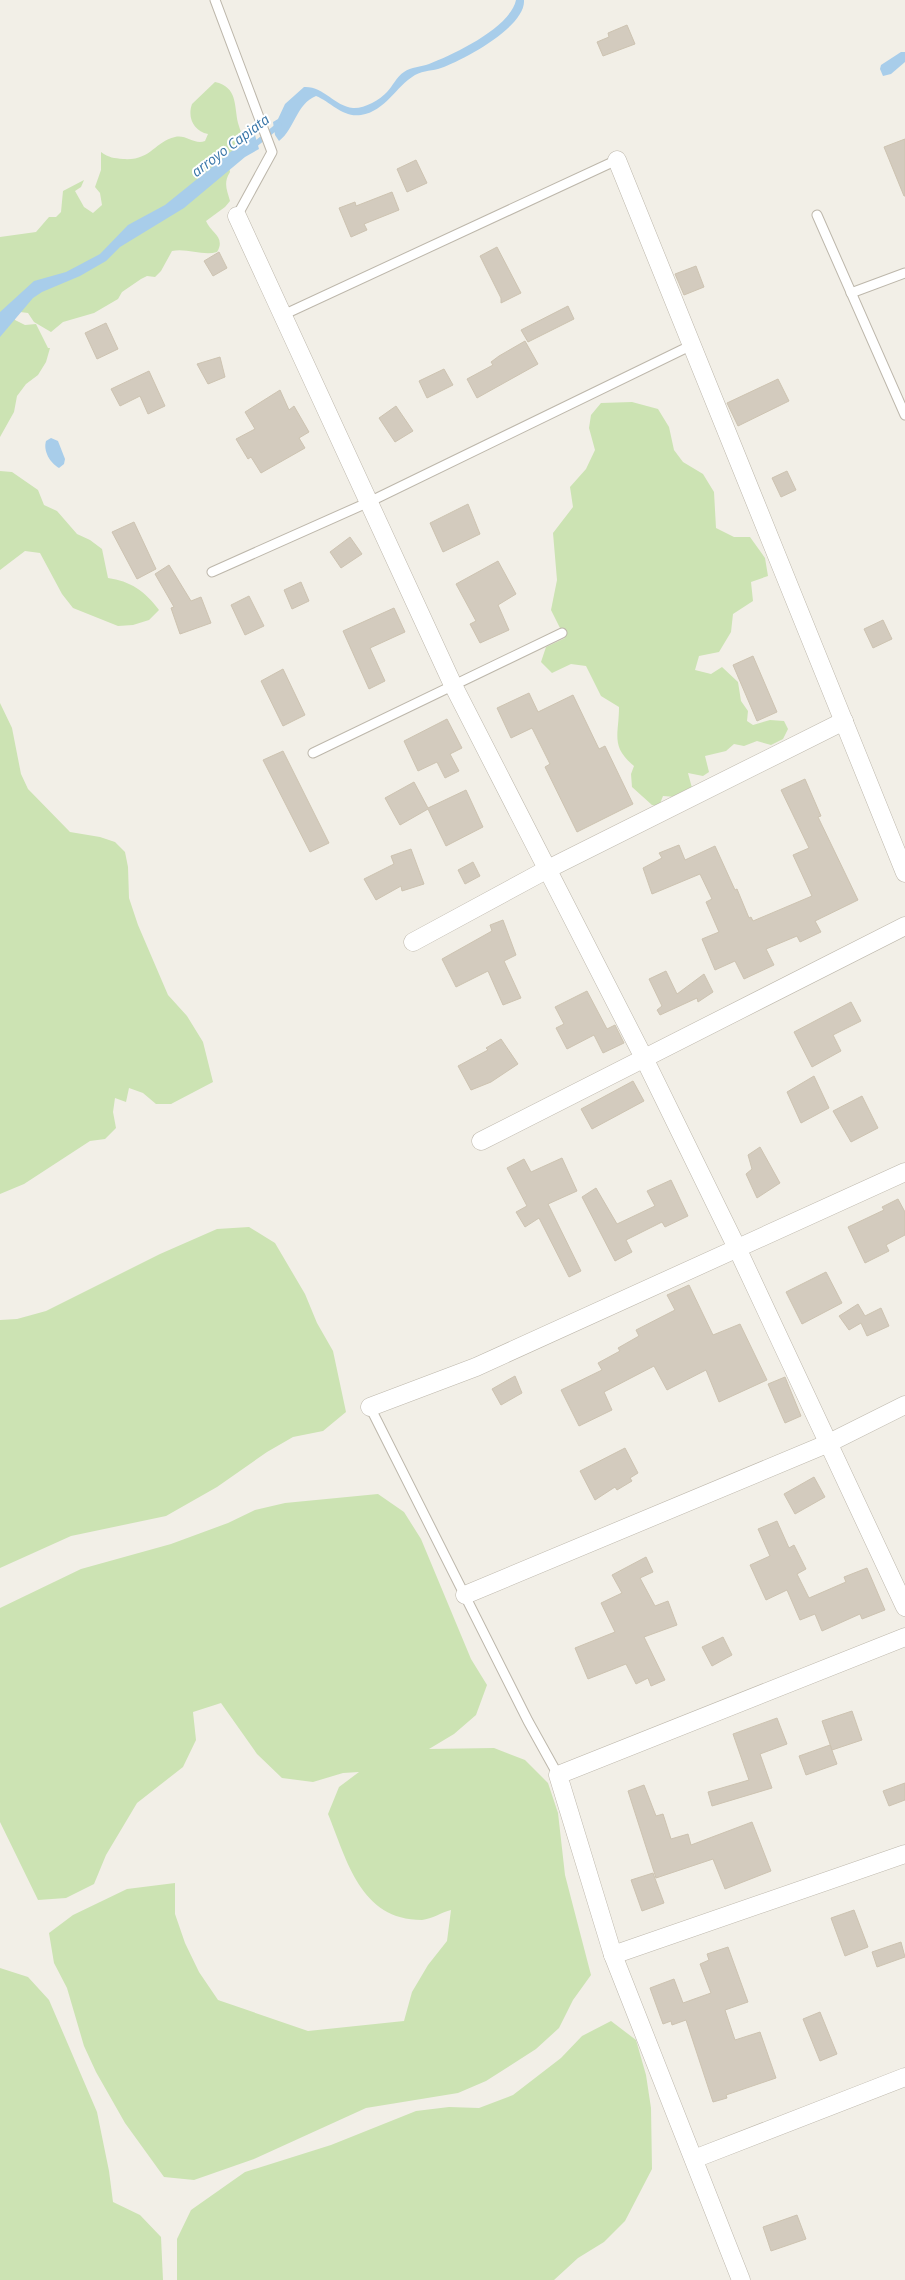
<svg xmlns="http://www.w3.org/2000/svg" width="905" height="2280" font-family="'Open Sans',sans-serif">
	<rect width="100%" height="100%" fill="#f2efe7"/>
	<g fill="#cce3b3">
		<path d="M215,82C238,87 234,106 238,123C240,131 244,138 246,146L229,166L230,172C223,183 227,190 230,201L225,207L206,221C211,233 226,237 217,252C203,256 187,248 172,251L161,271L155,277L147,276L141,279L122,292L118,299L94,313L63,322L51,332L34,322L28,313L20,312L14,316L15,320L25,325L36,324L48,348H50L46,362L38,375L26,384L17,396L14,412L0,437V237L36,232L49,217H56L61,212L63,191L84,180L81,187L75,191L84,207L93,213L102,205L100,193L95,187L101,170V152C109,158 114,158 123,159C151,161 154,142 175,137C186,134 194,145 205,141L208,134C194,131 187,118 192,104Z"/>
		<path d="M632,402L658,409L669,427L674,450L683,462L703,474L714,492L716,528L734,537H750L765,558L768,576L751,582L753,601L733,614L731,632L719,652L699,656L695,670L711,674L722,667L738,682L741,701L748,711L747,721L753,725L770,720L784,721L788,729L783,739L771,745L757,741L744,746L734,744L726,751L705,756L709,772L703,776L688,773L692,788L676,797L663,796L659,806L652,805L632,787L631,774L634,766C610,746 619,735 619,707L601,696L586,666L571,664L552,673L541,662L546,647L565,638L551,610L557,580L553,533L573,507L570,487L586,469L595,450L589,428L591,415L601,403Z"/>
		<path d="M0,471L12,472L38,490L44,505L57,511L77,534L90,540L102,549L108,578C130,581 145,591 159,610L149,620L133,625L118,626L73,608L62,594L40,553L25,551L0,570Z"/>
		<path d="M0,703L12,728L21,774L28,789L70,832L100,837L115,842L125,852L128,867L129,898L138,925L168,995L187,1016L203,1042L213,1082L171,1104H156L143,1093L129,1088L126,1102L115,1098L113,1112L116,1128L105,1139L90,1141L24,1184L0,1194Z"/>
		<path d="M249,1227L275,1243L305,1294L317,1323L333,1351L346,1412L323,1431L293,1437L267,1452L217,1487L166,1516L71,1536L0,1568V1320L17,1319L46,1311L160,1254L217,1229Z"/>
		<path d="M378,1494L404,1512L421,1539L471,1659L487,1685L476,1715L454,1734L429,1749L494,1748L525,1760L548,1783L558,1813L565,1875L591,1975L573,2000L559,2028L536,2049L486,2081L458,2093L366,2108L254,2159L194,2180L164,2177L125,2123L96,2072L84,2046L67,1988L54,1963L49,1933L73,1915L127,1889L175,1883V1914L185,1943L199,1972L218,2000L308,2031L404,2021L412,1992L428,1965L447,1941L451,1910C442,1912 432,1919 422,1920C360,1920 347,1860 328,1814L339,1787L359,1772L343,1773L313,1782L282,1778L257,1754L221,1703L193,1712L196,1740L183,1767L137,1803L106,1855L94,1884L66,1898L38,1900L0,1822V1608L81,1569L171,1544L228,1523L255,1510L285,1503Z"/>
		<path d="M0,1968L28,1977L49,2000L97,2112L109,2171L113,2202L140,2215L161,2237L163,2280H0Z"/>
		<path d="M611,2021L636,2040L646,2075L651,2108L652,2169L625,2221L604,2242L578,2258L554,2280H177V2239L191,2210L245,2172L331,2145L416,2111L449,2107L479,2108L513,2095L561,2058L582,2036Z"/>
	</g>
	<g fill="#a8cdea">
		<path d="M516,0H524C526,27 463,60 441,68C433,71 424,70 415,75C395,87 386,111 361,115C343,118 331,102 316,96C296,104 295,129 279,141L275,135L273,122L278,119L285,104L304,87C324,86 334,106 353,108C363,109 380,100 387,92C393,86 396,77 404,72C411,67 421,67 429,64C454,54 510,28 516,0Z"/>
		<path d="M901,52H905V62L891,74L883,76L880,69L881,65Z"/>
		<path d="M255,135L259,149L245,157L184,208L120,247L106,261L80,276L42,292L33,298L0,337V312L34,281L66,272L100,254L128,225L165,205L233,150Z"/>
		<path d="M51,438L58,441L65,459L64,464L59,468C50,463 43,451 46,441Z"/>
	</g>
	<g fill="none" stroke-linecap="round" stroke-linejoin="round">
		<path stroke="#a8cdea" stroke-width="5.5" d="M253,146L279,125"/>
	</g>
	<g fill="#d3cbbe" stroke="#cdc3b1">
		<path d="M627,25L635,44L603,56L597,42L609,37L608,33Z"/>
		<path d="M905,139V196H904L884,147Z"/>
		<path d="M416,160L427,183L407,192L397,169Z"/>
		<path d="M392,192L399,210L364,224L367,230L351,237L339,208L355,202L356,206Z"/>
		<path d="M497,247L521,293L501,303V298L480,256Z"/>
		<path d="M219,252L227,268L213,276L204,261Z"/>
		<path d="M696,266L704,287L684,295L675,274Z"/>
		<path d="M568,306L574,319L528,342L521,330Z"/>
		<path d="M106,323L118,349L97,359L85,333Z"/>
		<path d="M525,341L538,364L477,398L467,379L493,365L491,362L499,356Z"/>
		<path d="M220,357L225,377L208,384L197,364Z"/>
		<path d="M444,369L453,385L427,398L419,381Z"/>
		<path d="M149,371L165,406L148,414L140,396L120,406L111,389Z"/>
		<path d="M778,379L789,401L738,426L727,403Z"/>
		<path d="M280,390L289,410L294,406L309,432L299,438L305,448L261,473L251,457L248,459L236,439L255,429L245,412Z"/>
		<path d="M396,406L413,431L395,442L379,418Z"/>
		<path d="M787,471L796,490L781,497L772,478Z"/>
		<path d="M468,504L480,534L443,552L430,523Z"/>
		<path d="M134,522L156,569L137,579L112,532Z"/>
		<path d="M350,537L362,554L341,568L330,552Z"/>
		<path d="M498,561L516,594L498,605L509,630L480,643L470,624L476,621L456,584Z"/>
		<path d="M169,565L191,601L201,597L211,623L180,634L171,608L174,607L155,574Z"/>
		<path d="M301,582L309,601L292,609L284,590Z"/>
		<path d="M249,596L264,626L245,635L231,605Z"/>
		<path d="M394,608L405,632L370,648L385,681L369,689L343,631Z"/>
		<path d="M883,620L892,639L873,648L864,629Z"/>
		<path d="M753,656L777,712L757,721L733,665Z"/>
		<path d="M283,669L305,715L283,726L261,681Z"/>
		<path d="M529,693L538,712L573,695L599,749L605,746L633,804L577,832L545,767L550,764L532,728L511,738L497,708Z"/>
		<path d="M447,719L462,748L450,754L459,771L445,778L437,762L418,771L404,741Z"/>
		<path d="M283,751L329,843L310,852L263,760Z"/>
		<path d="M805,779L821,816L818,817L858,900L815,921L821,932L800,942L797,936L766,949L774,965L744,979L735,961L715,970L702,939L719,932L706,902L712,899L700,874L652,894L643,868L662,858L659,853L679,845L685,860L715,846L735,890L737,889L749,918L751,917L753,921L812,896L793,855L809,848L781,790Z"/>
		<path d="M414,782L428,808L466,790L483,827L446,846L428,809L400,825L385,798Z"/>
		<path d="M411,849L424,884L402,891L401,886L376,900L364,879L394,864L391,856Z"/>
		<path d="M473,862L480,876L465,884L458,870Z"/>
		<path d="M503,920L516,955L504,961L521,998L503,1005L488,971L456,987L442,959L492,931L490,925Z"/>
		<path d="M666,971L677,994L704,974L713,992L698,1002L697,998L660,1015L657,1010L662,1006L649,979Z"/>
		<path d="M587,991L607,1029L615,1025L624,1043L603,1053L594,1035L567,1049L556,1028L564,1024L555,1007Z"/>
		<path d="M851,1002L861,1021L833,1035L841,1051L812,1067L794,1032Z"/>
		<path d="M501,1039L518,1064L491,1082L471,1090L458,1066L488,1050L486,1048Z"/>
		<path d="M814,1076L829,1108L801,1123L787,1092Z"/>
		<path d="M633,1081L644,1101L592,1129L581,1109Z"/>
		<path d="M862,1096L878,1128L851,1142L833,1111Z"/>
		<path d="M760,1147L780,1183L757,1198L746,1174L752,1169L748,1155Z"/>
		<path d="M562,1158L577,1191L548,1204L581,1271L569,1277L539,1218L525,1227L516,1212L527,1206L507,1168L524,1159L531,1172Z"/>
		<path d="M671,1180L688,1216L665,1227L662,1222L626,1240L632,1252L615,1261L582,1197L596,1188L617,1224L655,1206L647,1191Z"/>
		<path d="M898,1199L905,1212V1235L886,1245L889,1251L865,1263L848,1227L884,1210L882,1207Z"/>
		<path d="M826,1272L842,1303L802,1324L786,1292Z"/>
		<path d="M689,1285L713,1335L740,1324L767,1380L719,1402L706,1370L667,1390L654,1366L604,1392L612,1410L579,1426L561,1390L602,1370L598,1363L620,1351L618,1348L639,1336L636,1330L675,1310L667,1295Z"/>
		<path d="M858,1304L865,1316L881,1308L889,1326L867,1336L861,1323L849,1330L839,1316Z"/>
		<path d="M515,1376L522,1393L501,1405L492,1389Z"/>
		<path d="M785,1377L801,1416L785,1423L768,1384Z"/>
		<path d="M625,1448L638,1473L630,1478L632,1481L617,1490L615,1487L595,1500L580,1471Z"/>
		<path d="M814,1477L825,1497L795,1514L784,1494Z"/>
		<path d="M777,1521L789,1548L794,1545L806,1569L797,1574L809,1598L846,1582L844,1577L867,1568L885,1610L862,1619L860,1614L822,1631L815,1614L800,1620L787,1590L766,1600L750,1565L770,1556L758,1529Z"/>
		<path d="M646,1557L653,1572L640,1578L655,1606L668,1601L677,1625L644,1637L665,1680L651,1686L648,1678L636,1684L626,1664L588,1679L575,1648L615,1632L601,1603L622,1593L612,1575Z"/>
		<path d="M723,1637L732,1655L712,1666L702,1647Z"/>
		<path d="M852,1711L862,1740L832,1750L822,1721Z"/>
		<path d="M777,1718L787,1744L760,1754L772,1788L712,1806L708,1792L749,1780L733,1734Z"/>
		<path d="M830,1745L837,1764L806,1775L799,1756Z"/>
		<path d="M905,1783V1800L889,1806L883,1791Z"/>
		<path d="M644,1785L656,1816L663,1814L671,1839L688,1834L691,1845L752,1822L771,1871L725,1889L713,1859L656,1878L628,1791Z"/>
		<path d="M653,1873L664,1903L642,1911L631,1880Z"/>
		<path d="M854,1910L868,1947L845,1956L831,1918Z"/>
		<path d="M901,1942L905,1957L877,1967L872,1952Z"/>
		<path d="M728,1947L748,2002L725,2010L735,2040L760,2032L776,2078L726,2095L727,2098L713,2102L686,2020L672,2025L671,2021L663,2024L650,1988L674,1979L683,2003L711,1993L700,1964L709,1960L707,1954Z"/>
		<path d="M820,2012L837,2054L820,2061L803,2019Z"/>
		<path d="M797,2215L806,2239L771,2251L763,2227Z"/>
	</g>
	<g fill="none" stroke-linecap="round" stroke-linejoin="round">
		<defs>
			<g id="lane">
				<path d="M215,0L272,152L237,216"/>
				<path d="M817,215L905,415"/>
				<path d="M851,293L905,273"/>
				<path d="M283,315L617,160"/>
				<path d="M212,572L369,502L692,345"/>
				<path d="M313,753L562,633"/>
				<path d="M370,1407L528,1721L558,1775"/>
			</g>
			<g id="street">
				<path d="M617,160L905,873"/>
				<path d="M237,216L453,685L644,1058L737,1248L905,1607"/>
				<path d="M413,942L546,870L844,721"/>
				<path d="M481,1141L905,926"/>
				<path d="M370,1407L476,1367L905,1172"/>
				<path d="M465,1595L829,1443L905,1405"/>
				<path d="M613,1955L905,1854"/>
				<path d="M694,2159L905,2077"/>
				<path d="M741,2280L613,1955L558,1775L905,1637"/>
			</g>
		</defs>
		<use href="#lane" stroke="#bdb7ab" stroke-width="11"/>
		<use href="#street" stroke="#bdb7ab" stroke-width="19"/>
		<use href="#lane" stroke="#fff" stroke-width="9"/>
		<use href="#street" stroke="#fff" stroke-width="18"/>
	</g>
	<g text-anchor="middle" dominant-baseline="central" stroke-width="4" stroke-linejoin="round" paint-order="stroke">
		<g font-size="14" font-style="italic" fill="#3976a8" stroke="#fff">
			<text transform="translate(230 145) rotate(-37)">arroyo Capiata</text>
		</g>
	</g>
</svg>
